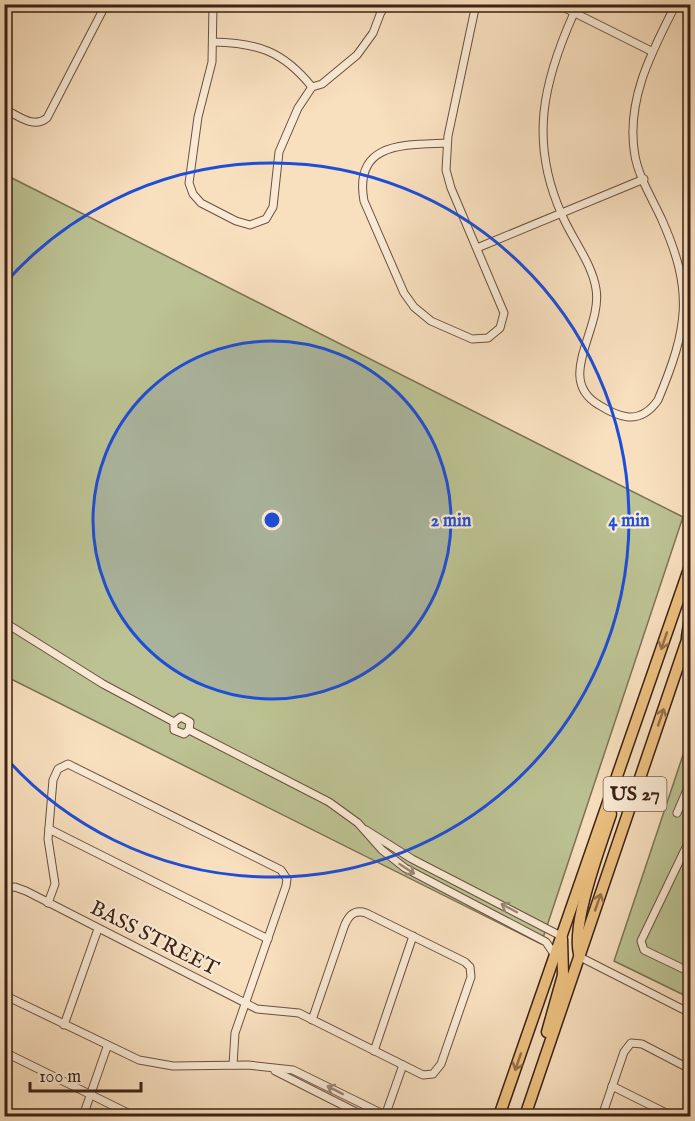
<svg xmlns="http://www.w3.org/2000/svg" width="695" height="1121" font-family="'IM FELL English',serif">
	<rect width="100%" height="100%" fill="#f8dfbe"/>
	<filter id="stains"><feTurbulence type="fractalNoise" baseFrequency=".00333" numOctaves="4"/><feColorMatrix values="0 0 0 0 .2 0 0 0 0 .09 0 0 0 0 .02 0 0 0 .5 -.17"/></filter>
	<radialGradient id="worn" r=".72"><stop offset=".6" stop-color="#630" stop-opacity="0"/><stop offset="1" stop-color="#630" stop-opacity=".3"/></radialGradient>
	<g fill="#bcc293" stroke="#7c7254" stroke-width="1.5">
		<path d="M4,174L683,517L541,944L5,676Z"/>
		<path d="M690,734V998L614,961Z"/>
	</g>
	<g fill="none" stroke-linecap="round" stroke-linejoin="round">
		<defs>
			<g id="minor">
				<path d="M213,4L212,62L198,117L189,183L193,194L201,203L236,221L250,225L266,219L273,207L279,152L298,108L312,87L322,84L357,55L373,33L384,4"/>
				<path d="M370,4L382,11"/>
				<path d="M557,4L651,51"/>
				<path d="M4,5L5,4"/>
				<path d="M574,13C543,82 529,142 562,215C572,239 592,263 596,289C603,329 554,379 599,405C607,410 619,416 628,417C642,418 651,410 658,400C688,328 694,292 662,220C653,200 639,178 635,156C625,101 652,51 676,4"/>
				<path d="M213,42C258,43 283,51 312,87"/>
				<path d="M4,109C19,116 33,129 47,118L106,4"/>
				<path d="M447,143C406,145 353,141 364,201L404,293L414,307L431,321L472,339L488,338L500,328L504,313L451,188L446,170L448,136L476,4"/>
				<path d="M477,248L644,179"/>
				<path d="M4,622L103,684L174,722"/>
				<path d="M174,722L181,717L190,722L189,730"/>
				<path d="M174,722V730L184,734L189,730"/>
				<path d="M189,730L329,802L358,823L382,850L405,868L546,942L554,954"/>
				<path d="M677,813L690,783"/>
				<path d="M49,829L268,939"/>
				<path d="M366,830L412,859L561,936"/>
				<path d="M690,839L641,941L644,950L690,972"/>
				<path d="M4,888L15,887L26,891L257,1009L299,1013L423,1075L433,1074L441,1064L471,977L470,967L465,962L366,913C354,909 348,916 344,927L312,1020"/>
				<path d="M48,903L55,884L48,839L53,780L58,769L68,764L281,870L287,879L286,886L235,1033L233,1065"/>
				<path d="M580,957L690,1013"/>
				<path d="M4,995L139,1060L173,1066L248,1065L293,1070L387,1116"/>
				<path d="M64,1025L98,929"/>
				<path d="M374,1051L413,936"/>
				<path d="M4,1052L134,1116"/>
				<path d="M275,1071L364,1116"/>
				<path d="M612,1086L672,1116"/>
				<path d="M83,1116L107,1047"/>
				<path d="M385,1116L403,1065"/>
				<path d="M602,1116L624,1052L631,1043L642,1044L690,1069"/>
				<path d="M688,1116L690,1112"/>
			</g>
			<g id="trunk">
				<path d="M687,637L690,617"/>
				<path d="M580,957C569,928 601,845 611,814"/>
				<path d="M547,1032L563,975L562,939"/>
				<path d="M499,1116L690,566"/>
				<path d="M525,1116L690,631"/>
			</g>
		</defs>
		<use href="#minor" stroke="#6a503e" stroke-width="9"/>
		<use href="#trunk" stroke="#3b2114" stroke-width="13"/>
		<use href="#minor" stroke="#faead5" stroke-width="7"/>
		<use href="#trunk" stroke="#ecc07f" stroke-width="10"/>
	</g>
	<defs><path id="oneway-shaft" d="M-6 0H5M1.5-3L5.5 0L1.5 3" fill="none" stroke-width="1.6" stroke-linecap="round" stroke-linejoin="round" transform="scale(1.5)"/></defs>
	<g stroke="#94704a">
		<use href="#oneway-shaft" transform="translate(664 641) rotate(109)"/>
		<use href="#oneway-shaft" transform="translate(661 717) rotate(-71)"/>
		<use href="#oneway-shaft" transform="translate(598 902) rotate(-71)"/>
		<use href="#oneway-shaft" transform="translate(518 1062) rotate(109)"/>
	</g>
	<g stroke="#9a8674">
		<use href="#oneway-shaft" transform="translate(407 869) rotate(33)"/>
		<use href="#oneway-shaft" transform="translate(509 908) rotate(-152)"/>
		<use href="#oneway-shaft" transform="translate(335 1090) rotate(-153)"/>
	</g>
	<circle cx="272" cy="520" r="179" fill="#1d4ed8" fill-opacity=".12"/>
	<g fill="none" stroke="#1d4ed8" stroke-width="3">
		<circle cx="272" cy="520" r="179"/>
		<path d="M5 283A357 357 0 1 1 5 757"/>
	</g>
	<g text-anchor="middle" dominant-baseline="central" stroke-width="4.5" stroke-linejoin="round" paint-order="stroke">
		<rect fill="#faead5" stroke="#745d4e" stroke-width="1.5" x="603.5" y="777" width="63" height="34" rx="4.5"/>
		<g font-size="20" font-weight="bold" fill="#3b2114">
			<text x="635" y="794">US 27</text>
		</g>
		<g font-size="21" fill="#3b2114" stroke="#faead5">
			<text transform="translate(154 939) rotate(27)">BASS STREET</text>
		</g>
	</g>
	<circle cx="272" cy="520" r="9" fill="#1d4ed8" stroke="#faead5" stroke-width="3"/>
	<g font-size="18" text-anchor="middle" font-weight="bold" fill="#1d4ed8" stroke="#faead5" stroke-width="4.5" stroke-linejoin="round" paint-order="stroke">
		<text x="451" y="526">2 min</text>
		<text x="629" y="526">4 min</text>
	</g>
	<rect width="695" height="1121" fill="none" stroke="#f8dfbe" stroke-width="24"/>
	<rect x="6" y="6" width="683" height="1109" fill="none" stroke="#3b2114" stroke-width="3"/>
	<rect x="12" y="12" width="671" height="1097" fill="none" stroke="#3b2114" stroke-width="1.5"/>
	<path d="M30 1082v9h111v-9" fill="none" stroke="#3b2114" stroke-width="3"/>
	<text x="39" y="1082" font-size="18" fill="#3b2114" stroke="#faead5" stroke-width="4.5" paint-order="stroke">100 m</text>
	<rect width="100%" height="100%" filter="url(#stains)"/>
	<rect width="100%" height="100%" fill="url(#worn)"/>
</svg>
